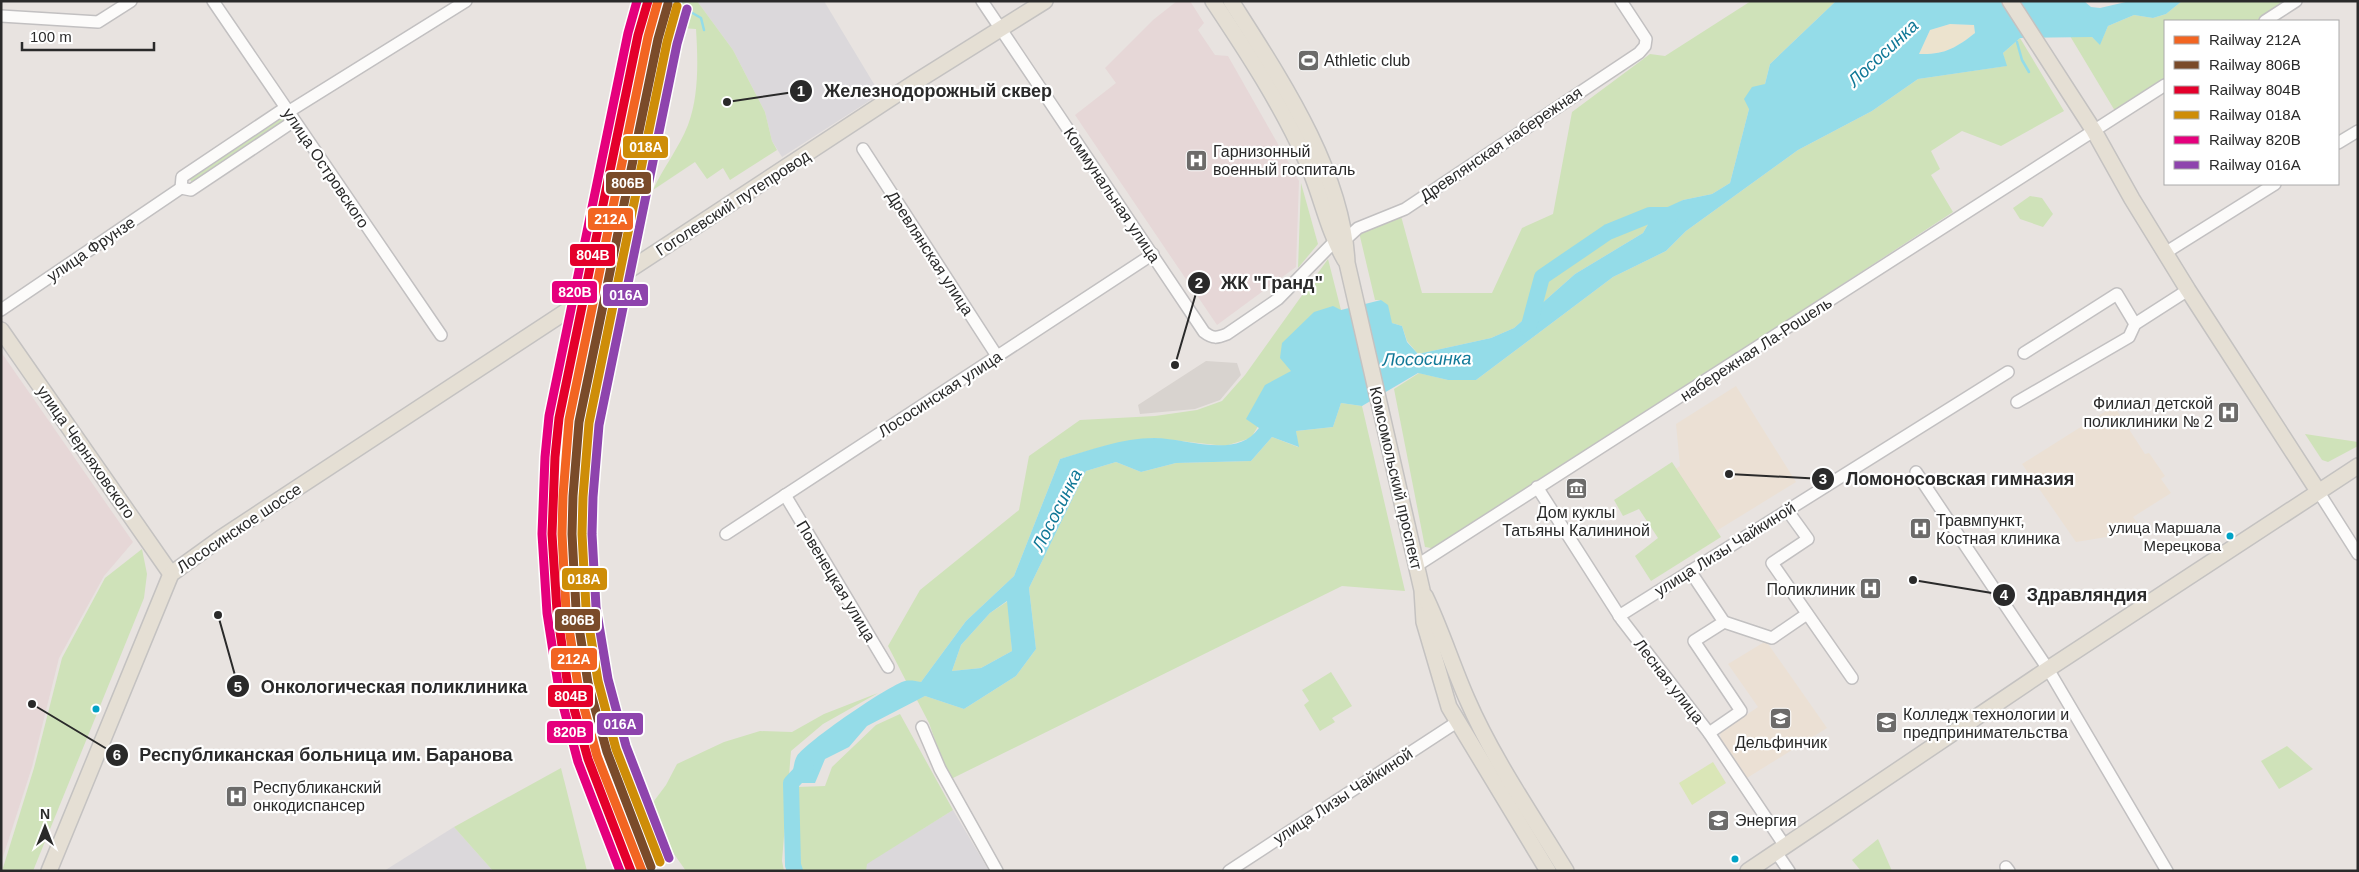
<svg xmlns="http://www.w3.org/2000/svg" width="2359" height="872" font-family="Arial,sans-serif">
	<rect width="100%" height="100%" fill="#e8e3e0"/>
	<g fill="#dbd8db">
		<path d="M697,1H824L880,94L782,157L772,141L765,112L733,50Z"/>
		<path d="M953,810L989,871H866V864Z"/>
		<path d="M454,827L493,871H384Z"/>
	</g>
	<g fill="#ebe0d4">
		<path d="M1736,386L1796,482L1674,557L1633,496L1680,466L1676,424Z"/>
		<path d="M2114,406L2145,454L2149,453L2165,476L2161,479L2171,493L2133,517L2143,531L2076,542L2022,464Z"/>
		<path d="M1766,641L1827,728L1747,778L1721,742L1720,733L1758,707L1728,664Z"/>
	</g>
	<g fill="#e6d7d7">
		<path d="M1177,1H1190L1204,23L1198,30L1215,55L1228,56L1299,181L1296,267L1217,325L1075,115L1116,83L1105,68L1153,20Z"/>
		<path d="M1,352L133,542L104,576L59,658L32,767L1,863Z"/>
	</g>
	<g fill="#cfe2b9">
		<path d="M675,1H697L733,50L765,112L772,141L777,150L730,180L723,168L707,179L695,162L653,190C663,168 679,148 688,125C699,96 698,60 696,29L667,27Z"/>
		<path d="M1751,1H1836L1770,64L1765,84L1749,109L1730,183L1712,194L1683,200L1651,219L1643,233L1575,274L1514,328L1491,338L1418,354L1407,341L1402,326L1392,323L1381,300H1375L1358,228L1401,216L1422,293H1492L1522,228L1553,214L1572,112L1650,54L1665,56Z"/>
		<path d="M2182,1H2288L2256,21H2165V79L2115,111L2070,36L2092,37L2100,44L2108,26L2134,15L2153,18L2166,14Z"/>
		<path d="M2020,38L2064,111L2001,146L1962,131L1931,151L1940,169L1931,175L1953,212L1437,549L1425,547L1394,389L1419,373L1448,380H1476L1613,277L1666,251L1686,231L1798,150L1872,111L1918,79L2006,66L2003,53Z"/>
		<path d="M281,117L285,123L193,184L189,178Z"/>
		<path d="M1301,183L1318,244L1298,268Z"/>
		<path d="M2030,196L2042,198L2053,214L2043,227L2020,219L2013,208Z"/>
		<path d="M1328,259L1341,310L1291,371L1251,438L1225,446L1154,438L1105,446L1060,459L1014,576L966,621L921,682L906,681L888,646L920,590L1019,510L1029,456L1080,420L1155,416L1197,410L1222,401L1245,375Z"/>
		<path d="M1341,403L1362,406L1405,591L1342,586L949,780L929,723L917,700L925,696L964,709L1016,676L1036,649L1029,588L1086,471L1116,462L1141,472L1176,463L1251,461L1272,437L1298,447L1296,431L1333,427Z"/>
		<path d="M2305,434L2358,442V446L2328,462L2322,460Z"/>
		<path d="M1672,462L1721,537L1651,581L1635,556L1658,538L1639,509L1623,516L1614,500Z"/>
		<path d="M142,549L147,574L144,598L33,871H2L34,768L62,658L105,578Z"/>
		<path d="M1008,601L1012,651L981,668L952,671L961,645L990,613Z"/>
		<path d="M1331,672L1352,706L1332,718L1335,722L1320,731L1304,705L1309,701L1302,690Z"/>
		<path d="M878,693L823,724L791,751L782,861L784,871H686L645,813L666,785L677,764L724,742L760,731L792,732L824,714Z"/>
		<path d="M900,714L953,810L867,864L866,871H801L797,787L825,786L832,767L876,725Z"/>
		<path d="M2287,746L2313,769L2279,789L2261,761Z"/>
		<path d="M561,768L587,871H493L454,827Z"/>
		<path d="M1878,839L1892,871H1861L1852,860Z"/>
	</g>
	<path fill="#ece3ce" d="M1950,24L1974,25L1975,33C1956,48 1944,55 1919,54L1930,30Z"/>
	<path fill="#dae6b7" d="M1713,762L1726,783L1692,805L1679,783Z"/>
	<path fill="#d8d3cf" d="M1206,361L1237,363L1241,375L1220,400L1195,409L1140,414L1138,405Z"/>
	<path fill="#94dce8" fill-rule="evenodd" d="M1836,1H2084L2091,7L2100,8L2130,1H2182L2166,14L2153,18L2134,15L2108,26L2100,45L2092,37L2020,38L2003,53L2007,66L1918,79L1872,111L1798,150L1686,231L1666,251L1613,277L1476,380H1448L1418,373L1362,406L1341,403L1333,427L1296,431L1299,447L1272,437L1251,461L1176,463L1141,472L1116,462L1086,471L1029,588L1036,649L1016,676L964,709L925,696L867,726L849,747L825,759L815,783H791C793,775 793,763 797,756C806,742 889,685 905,681C910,680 916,681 921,682L966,621L1014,576L1060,459C1090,450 1122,438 1154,438C1187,438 1236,460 1259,428L1246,419L1265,385L1291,371L1280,358L1282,343L1314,312L1333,306L1341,310L1381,300L1388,305L1392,323L1402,326L1407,342L1418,354L1491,338L1514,328L1575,274L1643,233L1651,219L1650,215L1683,200L1712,194L1730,183L1749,109L1744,99L1752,87L1765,84L1770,64ZM1950,24L1974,25L1975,33C1956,48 1944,55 1919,54L1930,30ZM1007,601L1012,651L981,668L952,671L961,645L990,613Z"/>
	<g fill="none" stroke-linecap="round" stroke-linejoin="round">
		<g stroke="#94dce8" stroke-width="2.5">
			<path d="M679,1L684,8L701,18L704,30"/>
			<path d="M2017,42L2022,60L2029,72"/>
		</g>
		<g stroke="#94dce8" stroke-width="16">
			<path d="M1528,329L1542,277L1608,232L1650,215H1671"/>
			<path d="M795,871L793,865L791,783L806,767"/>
		</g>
		<defs>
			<g id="minor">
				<path d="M213,1L441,335"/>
				<path d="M982,1L1204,332C1213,339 1217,338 1227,334L1278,299L1334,242"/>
				<path d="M1,16L98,22L131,1"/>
				<path d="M2265,21L2296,1"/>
				<path d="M288,112L466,1"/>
				<path d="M2338,143L2358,131"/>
				<path d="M863,149L997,356"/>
				<path d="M181,188L182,177L285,108"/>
				<path d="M1346,239L1358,228L1405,209L1639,53L1645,46L1646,39L1621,1"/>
				<path d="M2165,253L2275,184"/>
				<path d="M1,310L181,188L191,190L294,121"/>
				<path d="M2024,353L2117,294L2135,324"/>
				<path d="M2017,402L2129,337L2135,324L2188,290"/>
				<path d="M1916,472L2048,669L2167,871"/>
				<path d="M1537,487L1622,620L1709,733L1785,846L1776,852L1789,871"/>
				<path d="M2318,491L2358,554"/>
				<path d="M785,495L888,667"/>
				<path d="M1787,510L1808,539L1772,563L1852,678"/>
				<path d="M726,534L1153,254"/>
				<path d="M1416,566L2165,85"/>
				<path d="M1690,571L1724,622L1694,641L1741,711L1709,733"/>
				<path d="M1619,616L2008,372"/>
				<path d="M1724,622L1772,638L1807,614"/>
				<path d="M922,727L940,769L997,871"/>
				<path d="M2006,867L2009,871"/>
				<path d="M1229,871L1457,722"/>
			</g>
			<g id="major">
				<path d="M1213,1C1247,52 1281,104 1306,160C1321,193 1327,229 1345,260"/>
				<path d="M1231,1C1280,78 1343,171 1347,263L1422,590L1424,622L1449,707L1548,871"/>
				<path d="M2010,1L2094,131L2132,199L2188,290L2318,491"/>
				<path d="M1,330L171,574"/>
				<path d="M1425,596C1441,629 1452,665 1467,699C1493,759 1532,815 1566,871"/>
				<path d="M49,871L171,574L221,538L914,83L1045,1"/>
				<path d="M1748,871L2048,669L2358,466"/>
			</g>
		</defs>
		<use href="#minor" stroke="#c2c0c1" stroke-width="14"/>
		<use href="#major" stroke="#c4c2c1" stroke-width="18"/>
		<use href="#minor" stroke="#fcfbfa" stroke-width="11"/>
		<use href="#major" stroke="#e5dfd4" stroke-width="15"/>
		<defs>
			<path id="rail-1" d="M642,871L597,756L578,685L566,610L562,534L563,496L569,420L648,37L658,1"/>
			<path id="rail-2" d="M651,867L607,752L588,683L576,609L572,534L573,496L579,422L658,39L668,4"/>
			<path id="rail-3" d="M631,871L588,759L568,687L557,611L552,534L555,457L559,418L638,35L648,1"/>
			<path id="rail-4" d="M660,862L616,749L598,681L586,608L582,534L583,497L589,423L667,42L677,6"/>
			<path id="rail-5" d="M620,871L578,762L559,690L547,613L542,534L545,457L549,416L628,33L637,1"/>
			<path id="rail-6" d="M669,858L626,746L608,679L596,607L592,534L593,497L599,425L677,44L687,9"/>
		</defs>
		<use href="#rail-1" stroke="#fff" stroke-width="12"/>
		<use href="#rail-2" stroke="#fff" stroke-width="12"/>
		<use href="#rail-3" stroke="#fff" stroke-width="12"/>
		<use href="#rail-4" stroke="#fff" stroke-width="12"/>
		<use href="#rail-5" stroke="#fff" stroke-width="12"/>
		<use href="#rail-6" stroke="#fff" stroke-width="12"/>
		<use href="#rail-1" stroke="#f26522" stroke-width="9"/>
		<use href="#rail-2" stroke="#7a4b2a" stroke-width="9"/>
		<use href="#rail-3" stroke="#e4002b" stroke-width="9"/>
		<use href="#rail-4" stroke="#ce8d08" stroke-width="9"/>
		<use href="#rail-5" stroke="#e5007d" stroke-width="9"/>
		<use href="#rail-6" stroke="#8e44ad" stroke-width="9"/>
	</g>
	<defs>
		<symbol id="stadium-square" viewBox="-11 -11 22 22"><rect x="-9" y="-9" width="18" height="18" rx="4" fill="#6c6b6a" stroke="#fff"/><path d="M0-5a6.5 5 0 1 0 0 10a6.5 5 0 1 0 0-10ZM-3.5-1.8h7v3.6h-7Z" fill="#fff"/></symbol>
		<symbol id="hospital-square" viewBox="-11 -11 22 22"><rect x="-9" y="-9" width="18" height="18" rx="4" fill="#6c6b6a" stroke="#fff"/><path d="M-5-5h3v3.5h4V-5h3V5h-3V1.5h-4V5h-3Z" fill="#fff"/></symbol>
		<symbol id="museum-square" viewBox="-11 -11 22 22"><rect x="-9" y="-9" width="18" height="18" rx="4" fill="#6c6b6a" stroke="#fff"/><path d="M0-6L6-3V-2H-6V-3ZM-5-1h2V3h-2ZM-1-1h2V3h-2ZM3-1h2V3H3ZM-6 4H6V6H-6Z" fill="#fff"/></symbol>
		<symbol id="school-square" viewBox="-11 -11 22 22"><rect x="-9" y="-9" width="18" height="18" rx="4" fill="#6c6b6a" stroke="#fff"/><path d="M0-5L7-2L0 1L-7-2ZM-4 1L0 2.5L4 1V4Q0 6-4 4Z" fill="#fff"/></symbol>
		<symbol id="university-square" viewBox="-11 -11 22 22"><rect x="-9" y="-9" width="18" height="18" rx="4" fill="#6c6b6a" stroke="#fff"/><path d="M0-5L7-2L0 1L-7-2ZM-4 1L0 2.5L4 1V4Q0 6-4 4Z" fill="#fff"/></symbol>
	</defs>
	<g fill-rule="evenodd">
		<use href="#stadium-square" x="1296" y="48" width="25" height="25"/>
		<use href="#hospital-square" x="1184" y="148" width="25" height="25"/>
		<use href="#hospital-square" x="2216" y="400" width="25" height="25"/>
		<use href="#museum-square" x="1564" y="476" width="25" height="25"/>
		<use href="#hospital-square" x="1908" y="516" width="25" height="25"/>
		<use href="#hospital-square" x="1858" y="576" width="25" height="25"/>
		<use href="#school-square" x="1768" y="706" width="25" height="25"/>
		<use href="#university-square" x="1874" y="710" width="25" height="25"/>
		<use href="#hospital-square" x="224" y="784" width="25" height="25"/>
		<use href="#university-square" x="1706" y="808" width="25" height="25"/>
	</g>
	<g fill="#02a3c6" stroke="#fff" stroke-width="2">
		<circle cx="2230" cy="536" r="4.5"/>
		<circle cx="96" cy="709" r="4.5"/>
		<circle cx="1735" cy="859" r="4.5"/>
	</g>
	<g text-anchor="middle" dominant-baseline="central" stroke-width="4.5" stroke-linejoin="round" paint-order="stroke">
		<g font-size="15" fill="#2a2a2a" stroke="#fff" text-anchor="end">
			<text x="2221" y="527">улица Маршала<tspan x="2221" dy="18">Мерецкова</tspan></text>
		</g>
		<g font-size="16" fill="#2a2a2a" stroke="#fff" text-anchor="start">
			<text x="1324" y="60">Athletic club</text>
			<text x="1213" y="151">Гарнизонный<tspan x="1213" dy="18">военный госпиталь</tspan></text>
			<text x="2213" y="403" text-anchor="end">Филиал детской<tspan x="2213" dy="18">поликлиники № 2</tspan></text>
			<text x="1576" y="512" text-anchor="middle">Дом куклы<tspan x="1576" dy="18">Татьяны Калининой</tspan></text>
			<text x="1936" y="520">Травмпункт,<tspan x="1936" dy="18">Костная клиника</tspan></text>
			<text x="1855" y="589" text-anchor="end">Поликлиник</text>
			<text x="1903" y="714">Колледж технологии и<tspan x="1903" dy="18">предпринимательства</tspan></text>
			<text x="1781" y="742" text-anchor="middle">Дельфинчик</text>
			<text x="253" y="787">Республиканский<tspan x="253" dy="18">онкодиспансер</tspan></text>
			<text x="1735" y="820">Энергия</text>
		</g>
		<g font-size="16" fill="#2a2a2a" stroke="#fff">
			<text transform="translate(1501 144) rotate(-34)">Древлянская набережная</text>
			<text transform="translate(326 168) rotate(56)">улица Островского</text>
			<text transform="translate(1112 195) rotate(56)">Коммунальная улица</text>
			<text transform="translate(733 203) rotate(-33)">Гоголевский путепровод</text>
			<text transform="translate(91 249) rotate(-34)">улица Фрунзе</text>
			<text transform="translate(930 253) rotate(57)">Древлянская улица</text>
			<text transform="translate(1756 349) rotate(-33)">набережная Ла-Рошель</text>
			<text transform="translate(940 394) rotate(-33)">Лососинская улица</text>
			<text transform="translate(86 452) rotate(55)">улица Черняховского</text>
			<text transform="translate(1396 478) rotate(77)">Комсомольский проспект</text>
			<text transform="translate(239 528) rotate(-34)">Лососинское шоссе</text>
			<text transform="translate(1725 549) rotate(-32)">улица Лизы Чайкиной</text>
			<text transform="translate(836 581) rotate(59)">Повенецкая улица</text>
			<text transform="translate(1669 681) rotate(52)">Лесная улица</text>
			<text transform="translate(1343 796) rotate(-33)">улица Лизы Чайкиной</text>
		</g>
		<g font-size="18" font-style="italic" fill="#107897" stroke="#fff">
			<text transform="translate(1883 53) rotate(-43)">Лососинка</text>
			<text transform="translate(1427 359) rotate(-1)">Лососинка</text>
			<text transform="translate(1057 510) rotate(-63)">Лососинка</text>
		</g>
	</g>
	<path fill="none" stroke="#2a2a2a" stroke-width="2" d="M727 102L801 91M1175 365L1199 283M1729 474L1823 479M1913 580L2004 595M218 615L238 686M32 704L117 755"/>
	<g fill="#2a2a2a" stroke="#fff" stroke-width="2">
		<circle cx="727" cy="102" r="5"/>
		<circle cx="1175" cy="365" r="5"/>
		<circle cx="1729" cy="474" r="5"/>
		<circle cx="1913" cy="580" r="5"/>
		<circle cx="218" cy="615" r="5"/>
		<circle cx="32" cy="704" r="5"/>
		<circle cx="801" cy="91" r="12"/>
		<circle cx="1199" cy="283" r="12"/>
		<circle cx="1823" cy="479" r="12"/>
		<circle cx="2004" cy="595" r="12"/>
		<circle cx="238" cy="686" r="12"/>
		<circle cx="117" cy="755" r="12"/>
	</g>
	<g font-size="15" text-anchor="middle" font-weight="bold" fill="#fff">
		<text x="801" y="96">1</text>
		<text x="1199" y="288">2</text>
		<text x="1823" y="484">3</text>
		<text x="2004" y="600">4</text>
		<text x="238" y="692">5</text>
		<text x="117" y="760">6</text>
	</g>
	<g font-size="18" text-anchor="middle" font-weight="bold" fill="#2a2a2a" stroke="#fff" stroke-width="4.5" stroke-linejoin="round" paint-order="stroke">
		<text x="938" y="97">Железнодорожный сквер</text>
		<text x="1272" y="289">ЖК "Гранд"</text>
		<text x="1960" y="485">Ломоносовская гимназия</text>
		<text x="2087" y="601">Здравляндия</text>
		<text x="394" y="693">Онкологическая поликлиника</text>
		<text x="326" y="761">Республиканская больница им. Баранова</text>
	</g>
	<g stroke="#fff" stroke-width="2">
		<rect x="622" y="135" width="47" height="24" rx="5" fill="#ce8d08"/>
		<rect x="605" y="171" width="47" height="24" rx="5" fill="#7a4b2a"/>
		<rect x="587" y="207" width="47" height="24" rx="5" fill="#f26522"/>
		<rect x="569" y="243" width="47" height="24" rx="5" fill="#e4002b"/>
		<rect x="551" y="280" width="47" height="24" rx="5" fill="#e5007d"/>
		<rect x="602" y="283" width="47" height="24" rx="5" fill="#8e44ad"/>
		<rect x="561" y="567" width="47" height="24" rx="5" fill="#ce8d08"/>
		<rect x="554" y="608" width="47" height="24" rx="5" fill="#7a4b2a"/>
		<rect x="550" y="647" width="48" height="24" rx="5" fill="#f26522"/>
		<rect x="547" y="684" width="47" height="24" rx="5" fill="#e4002b"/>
		<rect x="596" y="712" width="48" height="24" rx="5" fill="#8e44ad"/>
		<rect x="546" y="720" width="48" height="24" rx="5" fill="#e5007d"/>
	</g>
	<g font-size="14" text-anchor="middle" font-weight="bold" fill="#fff">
		<text x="646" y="152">018А</text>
		<text x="628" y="188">806В</text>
		<text x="611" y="224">212А</text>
		<text x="593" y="260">804В</text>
		<text x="575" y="297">820В</text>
		<text x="626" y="300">016А</text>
		<text x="584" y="584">018А</text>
		<text x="578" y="625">806В</text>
		<text x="574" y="664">212А</text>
		<text x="571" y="701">804В</text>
		<text x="620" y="729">016А</text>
		<text x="570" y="737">820В</text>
	</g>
	<rect width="2359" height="872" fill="none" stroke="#2a2a2a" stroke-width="5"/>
	<rect x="2164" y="20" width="175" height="165" fill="#ffffff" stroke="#aaaaaa"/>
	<rect x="2174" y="36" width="25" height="8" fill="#f26522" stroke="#aaaaaa"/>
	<text x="2209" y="45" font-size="15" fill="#2a2a2a">Railway 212А</text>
	<rect x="2174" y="61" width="25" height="8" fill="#7a4b2a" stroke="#aaaaaa"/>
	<text x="2209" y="70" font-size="15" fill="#2a2a2a">Railway 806В</text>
	<rect x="2174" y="86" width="25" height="8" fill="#e4002b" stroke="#aaaaaa"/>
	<text x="2209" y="95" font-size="15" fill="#2a2a2a">Railway 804В</text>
	<rect x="2174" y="111" width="25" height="8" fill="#ce8d08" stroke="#aaaaaa"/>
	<text x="2209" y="120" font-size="15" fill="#2a2a2a">Railway 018А</text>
	<rect x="2174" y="136" width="25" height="8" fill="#e5007d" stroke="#aaaaaa"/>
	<text x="2209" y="145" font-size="15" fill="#2a2a2a">Railway 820В</text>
	<rect x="2174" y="161" width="25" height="8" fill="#8e44ad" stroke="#aaaaaa"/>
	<text x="2209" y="170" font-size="15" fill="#2a2a2a">Railway 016А</text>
	<g transform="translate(45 827)" stroke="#ffffff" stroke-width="4" paint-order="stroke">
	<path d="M0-4L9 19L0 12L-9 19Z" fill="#2a2a2a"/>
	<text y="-8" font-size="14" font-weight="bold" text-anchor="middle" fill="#2a2a2a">N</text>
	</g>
	<path d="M22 42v8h132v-8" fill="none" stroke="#2a2a2a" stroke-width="2.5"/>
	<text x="30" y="42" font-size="15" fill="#2a2a2a" stroke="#ffffff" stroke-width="4" paint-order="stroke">100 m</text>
</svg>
